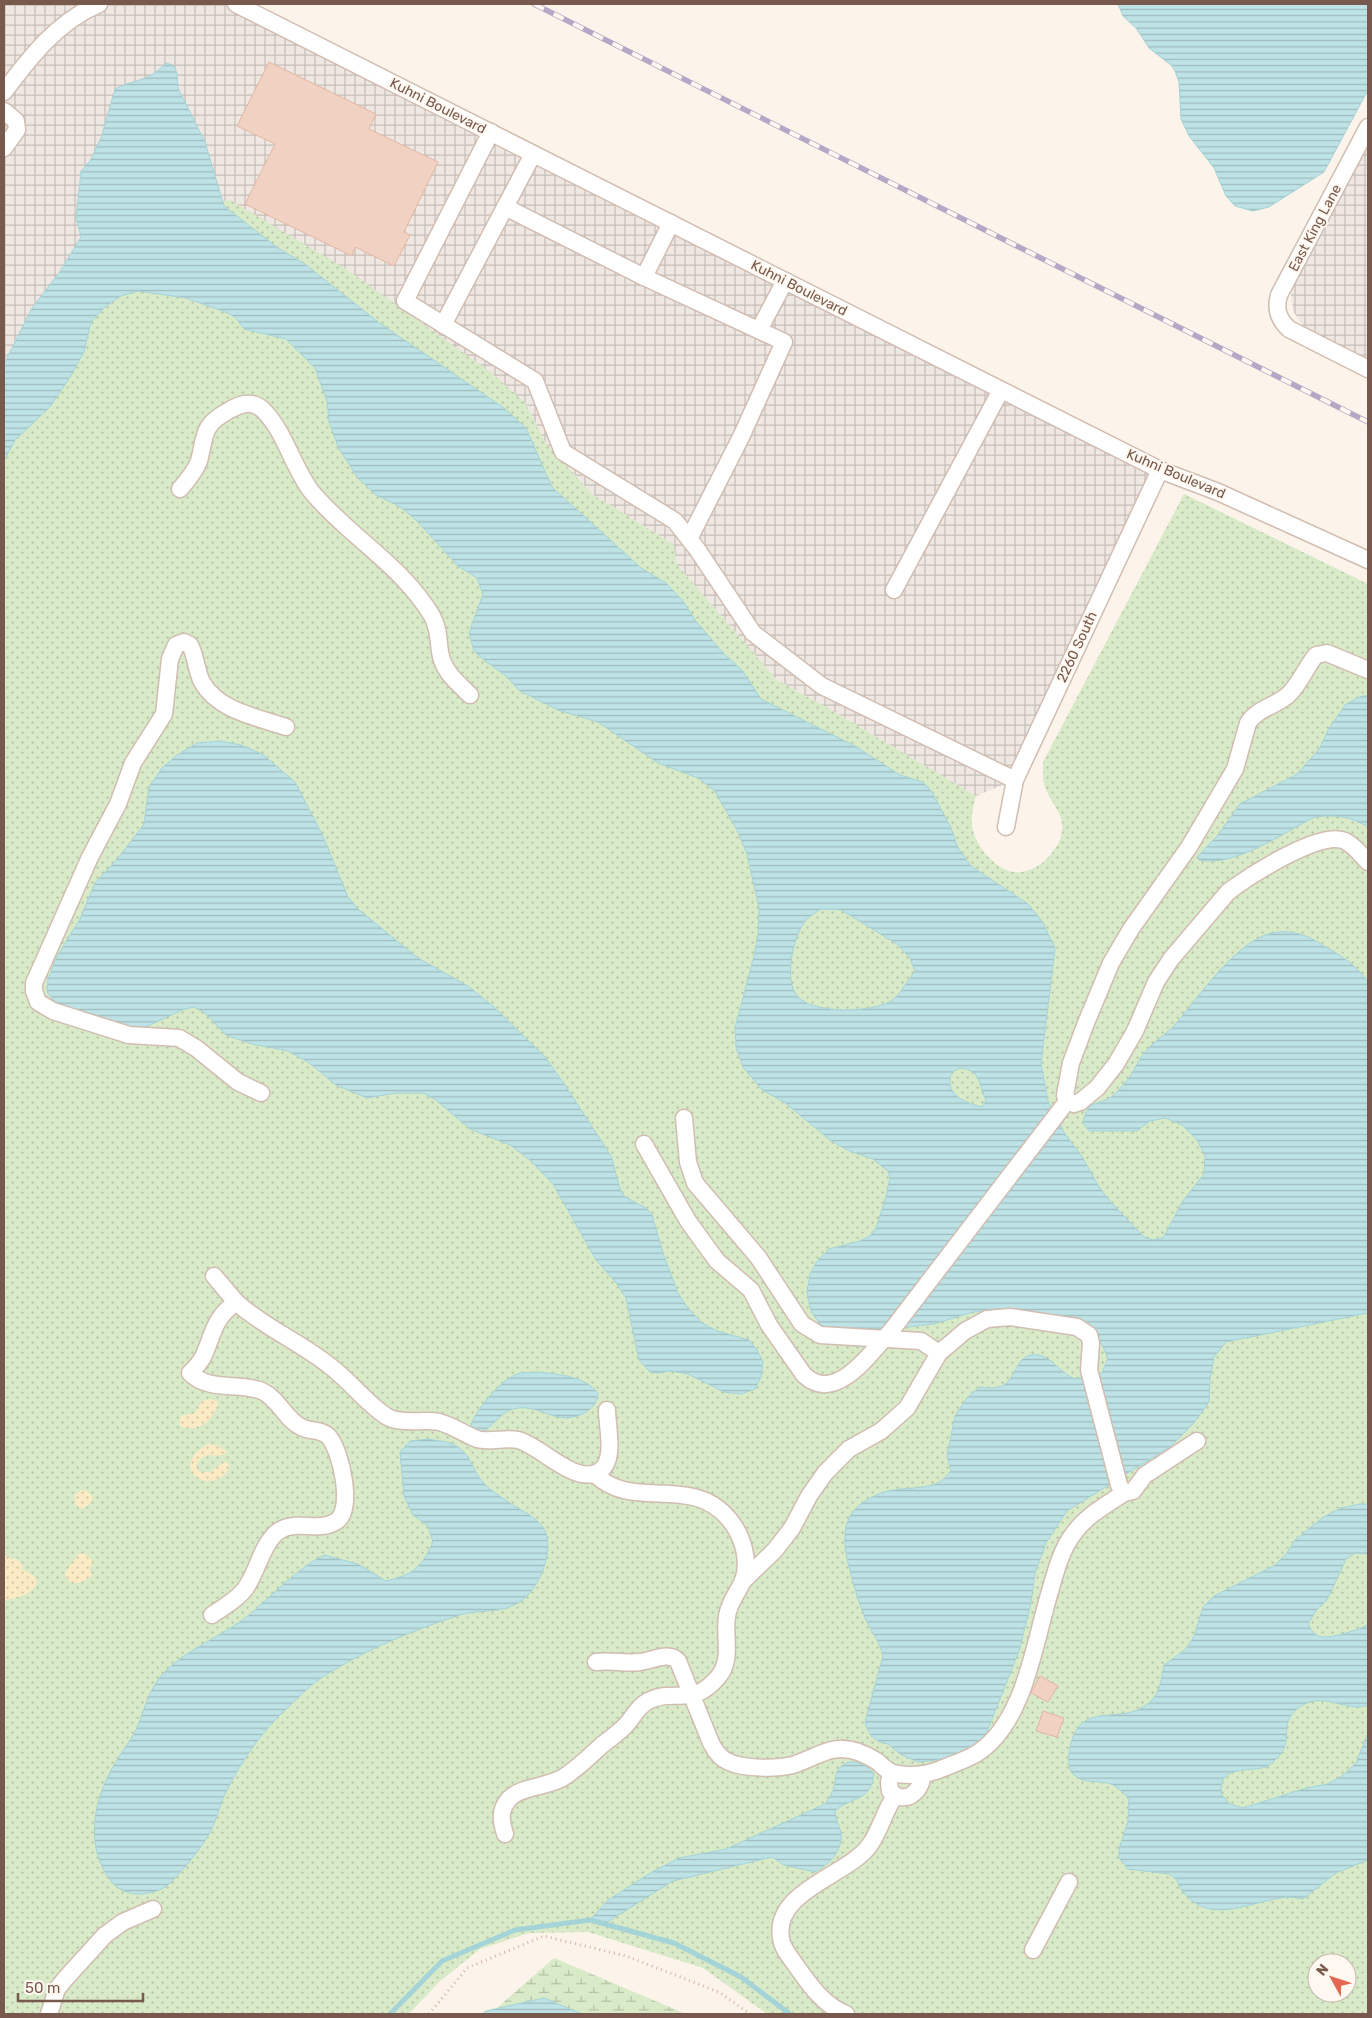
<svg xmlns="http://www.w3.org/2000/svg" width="1372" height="2018" font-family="Rubik,sans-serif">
	<defs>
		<pattern id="industrial-grid" width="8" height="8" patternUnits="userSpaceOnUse" patternTransform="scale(1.25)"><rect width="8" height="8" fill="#eee7e2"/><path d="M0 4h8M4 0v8" fill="none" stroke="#c6beb9"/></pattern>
		<pattern id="grass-dots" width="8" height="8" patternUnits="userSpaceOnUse" patternTransform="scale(1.25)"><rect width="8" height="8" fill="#d8eac8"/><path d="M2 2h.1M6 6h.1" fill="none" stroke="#b4c1a5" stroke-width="1.8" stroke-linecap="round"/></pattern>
		<pattern id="wetland-marsh" width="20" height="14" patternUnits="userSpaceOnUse" patternTransform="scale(1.25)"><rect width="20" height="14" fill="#d8eac8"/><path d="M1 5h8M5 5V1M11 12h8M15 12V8" fill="none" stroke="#b4c1a5"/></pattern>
		<pattern id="sand-dots" width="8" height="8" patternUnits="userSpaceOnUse" patternTransform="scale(1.25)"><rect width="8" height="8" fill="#faebc5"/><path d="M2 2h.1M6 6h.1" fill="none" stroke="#cfc1a2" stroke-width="1.8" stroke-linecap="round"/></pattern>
		<pattern id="water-rules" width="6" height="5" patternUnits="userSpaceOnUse" patternTransform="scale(1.25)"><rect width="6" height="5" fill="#bee3e6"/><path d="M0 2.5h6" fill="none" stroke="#9fbbbd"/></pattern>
	</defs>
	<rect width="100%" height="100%" fill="#fcf4ea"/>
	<g fill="url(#industrial-grid)">
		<path d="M4,4H236L1160,470L1015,780L976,796L833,711L777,680L677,565L673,544L592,494L545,442L525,403L4,395Z"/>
		<path d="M1368,144V360L1303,326L1293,311L1291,295L1292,287Z"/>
	</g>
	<path fill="url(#grass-dots)" fill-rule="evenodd" d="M230,200L346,269L493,374L525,403L545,442L592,494L673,544L677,565L777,680L833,711L976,796C973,807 970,818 973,830C977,849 1000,875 1021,872C1032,871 1044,863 1050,855C1056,848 1061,840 1062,831C1064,815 1053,805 1047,792C1042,783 1043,772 1043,762L1184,494L1368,584V2014H767L703,1968L588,1932L529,1933L480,1949L439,1982L409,2014H4V410L161,209ZM1317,1963H1347V1993H1317Z"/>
	<path fill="url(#wetland-marsh)" d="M554,1958L686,2014H490Z"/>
	<g fill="url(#sand-dots)">
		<path d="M210,1399L217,1401L218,1404C213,1421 195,1435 179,1425L181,1416L195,1413L202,1401Z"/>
		<path d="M208,1444L219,1446L227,1452C215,1462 206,1446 196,1466L200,1472H210L225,1461L230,1466C214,1500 164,1469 208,1444Z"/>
		<path d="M81,1490L87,1491L93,1498L90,1504L81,1509L75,1504V1495Z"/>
		<path d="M4,1554L11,1559H17L22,1564L23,1570C56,1582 22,1600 4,1600Z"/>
		<path d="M78,1554C85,1553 89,1555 93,1562L89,1569L92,1575C84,1584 67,1588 65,1573Z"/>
	</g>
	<g fill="url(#water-rules)" stroke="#a4d4d8" fill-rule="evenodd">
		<path d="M1118,4H1368V90L1324,172L1269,207L1253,211L1235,206L1226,196L1214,168L1189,136L1181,119L1179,82L1175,71L1172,66L1149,48L1136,28L1123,16Z"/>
		<path d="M167,63L174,66L177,73L178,88L205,142L224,206L278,248L305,264L378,322L504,408L526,428L552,487L641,568L666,583L683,601L695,620L725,655L742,670L761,699L855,746L900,775L923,782L932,792L951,828L958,848L971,866L1028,904L1042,921L1055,948L1041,1064L1048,1101L1065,1134L1081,1155L1098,1185L1108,1199L1144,1237L1153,1240L1163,1238L1183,1201L1204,1174L1205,1156L1197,1140L1182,1125L1165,1118L1150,1121L1137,1131H1089L1083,1123C1089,1097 1093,1108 1111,1097C1117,1093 1124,1084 1129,1078C1135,1070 1138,1060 1145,1052C1155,1040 1169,1033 1178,1021C1201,994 1240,935 1278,932C1295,930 1311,937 1324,946C1341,955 1357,966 1368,982V1313L1226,1342L1214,1357L1210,1379L1209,1402L1193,1424L1170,1447L1067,1511L1046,1543L1035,1573L1031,1603L1019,1651L986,1734L972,1749L945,1759L918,1762L900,1754L888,1744L880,1742L871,1736L865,1724L866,1718L883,1656C880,1642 871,1631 865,1618C859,1603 854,1587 850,1571C840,1533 841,1507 884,1492C900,1487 925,1490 940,1482C944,1479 948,1474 951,1471L947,1455L955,1416L966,1399L979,1387C986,1388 995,1389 1002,1386C1018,1378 1015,1352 1038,1355C1053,1357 1060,1374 1076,1379L1102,1373L1108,1358L1101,1343L1090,1329L1042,1318L1018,1310L973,1312L934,1324L890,1329L830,1331L819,1323L811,1311L807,1292L810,1274L817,1261L829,1249L860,1241L870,1236L876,1228L885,1200L890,1178L888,1171L873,1159L847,1150L830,1140L784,1102L762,1090L743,1067L736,1047L735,1028L754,956L758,934L759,908L747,854L737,830L714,790L698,778L658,763L598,722L558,710L520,691L506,676L485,661L474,651L469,633L483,594L477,578L458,566L416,520L399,506L376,495L358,478L339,449L329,422L327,401L315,368L286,339L244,329L236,318L228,313L186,298L138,291L121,296L105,307L91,322L84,352L70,377L50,407L15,440L4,461V364L32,308L59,273L81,237L76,218L81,171L90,161L101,138L115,89C126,83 136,82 147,77C155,74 160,68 167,63ZM821,909L841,910L897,944L910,958L915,971C908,980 900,995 891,1001C871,1013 815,1014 798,997C783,981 793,936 806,920C810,916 816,912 821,909ZM960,1068C981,1070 979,1085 986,1101L982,1107C964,1103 943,1093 952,1072Z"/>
		<path d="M1362,696H1368V827C1352,817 1334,814 1315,817C1284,832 1235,868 1199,860L1198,856L1217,836L1240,804L1297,774L1320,748L1328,730L1346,704Z"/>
		<path d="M220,741L241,745L262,754L295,782L322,834L348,897L358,909L418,958L468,986L493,1006L545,1057L565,1085L611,1156L620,1189L625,1197L646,1208L652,1215L663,1253L678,1293L687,1307L702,1323L717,1331L749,1340L757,1350L763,1362L761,1377L755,1389L741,1394L724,1392L688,1374L671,1371L657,1373L650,1372L639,1360L626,1298L617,1284L596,1260L553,1184L530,1160L510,1145L470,1129L436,1100L423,1093H396L367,1098L336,1085L308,1062L288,1051L252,1044L226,1035L205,1013L194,1007L182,1010L148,1026L131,1030L57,1005L47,992L48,980L56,958L80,919L95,883L119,857L144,824L149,787L162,768L177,755L197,743Z"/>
		<path d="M537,1372C557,1374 585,1376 598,1393C597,1402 594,1407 586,1412C558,1428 542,1405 518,1408C503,1409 495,1424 483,1432L475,1430L471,1425C476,1409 503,1377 520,1373C525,1372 531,1373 537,1372Z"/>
		<path d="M429,1439C437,1441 446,1441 453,1444C470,1452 472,1469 482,1481C489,1490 502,1497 511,1504C522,1511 537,1517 544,1529C556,1550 538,1592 518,1603C500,1614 479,1609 460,1615C413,1630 352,1655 313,1684C302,1693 292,1704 282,1713C259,1735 240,1764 226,1792C219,1806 216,1823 208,1836C201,1848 176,1880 165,1887C161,1890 153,1892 148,1893C134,1896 120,1892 111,1881C82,1844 95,1793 119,1757C124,1748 130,1741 135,1732C144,1713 147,1693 160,1677C183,1650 222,1637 249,1615C274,1594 295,1570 324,1555L358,1564L386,1581C414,1574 421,1568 433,1542L428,1526L413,1515L404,1496L400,1452L410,1441Z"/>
		<path d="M1360,1504H1368V1554L1355,1553L1346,1559L1327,1600L1316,1611L1308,1624C1311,1630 1315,1636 1322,1637C1334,1638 1357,1630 1368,1625V1705C1349,1713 1326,1693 1305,1704C1273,1720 1298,1742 1275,1760C1272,1763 1269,1766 1266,1767C1254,1771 1225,1767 1222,1783C1221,1786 1221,1791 1221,1794L1230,1804L1243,1808L1303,1789L1327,1784L1342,1776L1356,1763L1368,1733V1860L1336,1873L1303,1899C1298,1898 1292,1897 1287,1897C1255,1900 1213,1925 1187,1896C1181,1890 1179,1887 1177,1880L1169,1874L1128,1869L1119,1858V1849L1128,1821L1129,1798C1124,1794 1117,1786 1111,1784C1099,1780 1083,1784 1074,1775C1068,1769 1068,1760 1069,1753C1078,1694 1121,1730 1151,1701C1161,1691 1161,1678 1164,1665L1186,1649L1194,1636L1203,1607L1214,1596L1275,1565L1287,1553L1295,1540L1322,1518L1341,1508Z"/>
		<path d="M849,1762C861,1762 867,1766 874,1774C870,1803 853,1795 835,1811C835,1820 840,1826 841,1834C843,1851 828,1865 815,1872L784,1865L772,1857L673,1881L604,1924L590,1920L608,1900L652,1872L679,1858L726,1849L825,1804C827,1801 830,1797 832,1793C838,1779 831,1769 849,1762Z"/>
		<path d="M544,1998L582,2014H482L486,2011Z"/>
	</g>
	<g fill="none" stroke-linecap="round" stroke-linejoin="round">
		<path stroke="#a4d4d8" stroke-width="5" d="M390,2014L442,1961L515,1930L590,1920L674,1943L741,1977L790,2014"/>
	</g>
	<g fill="#f1d1c2" stroke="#e4b6a2">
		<path d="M269,62L376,114L369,129L438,162L404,232L410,235L394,266L355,247L352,256L245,204L275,144L237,126Z"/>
		<path d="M1040,1676L1058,1686L1048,1702L1031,1693Z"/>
		<path d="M1043,1711L1064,1718L1057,1737L1036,1731Z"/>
	</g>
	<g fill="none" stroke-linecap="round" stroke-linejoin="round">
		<defs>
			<g id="minor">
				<path d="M236,4L1160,470L1218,492L1368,560"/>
				<path d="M4,92C30,57 58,21 99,4"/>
				<path d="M4,111L16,121L17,130L4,148"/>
				<path d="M1368,127L1279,295C1275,309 1278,319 1289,329L1368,369"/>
				<path d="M491,132L405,301L535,381L563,452L675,521L697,549L753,633L822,686L1015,780"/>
				<path d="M505,207L644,277L784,342L741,437L689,539"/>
				<path d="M644,277L671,223"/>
				<path d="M443,325L533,154"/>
				<path d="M759,330L785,281"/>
				<path d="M180,489C187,481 195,472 199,461C206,435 201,426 228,411C233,408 239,405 245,404C253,403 260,406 265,412C285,433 293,467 311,491C348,536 402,565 432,616C441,632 437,646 442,660C447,675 460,685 470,695"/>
				<path d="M894,590L1001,390"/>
				<path d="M1368,670L1327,653L1316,655C1306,667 1301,682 1289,694C1277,706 1257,708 1248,723L1235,769L1189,847L1131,929L1111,963L1086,1023L1071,1063L1065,1095L1066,1099L1074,1104L1080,1102L1097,1088L1116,1064L1135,1031L1156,982L1171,959L1228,892L1236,886C1256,872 1322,830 1345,841C1354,845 1361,855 1368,862"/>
				<path d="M1006,827L1015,780L1160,470"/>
				<path d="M261,1093L238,1082L196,1048L179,1038L129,1035L53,1011L38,1002L34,991V983L90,857L118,804L133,763L164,714L170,659L176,645L184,642L190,645C196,656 196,670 202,682C218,711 257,717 286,727"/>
				<path d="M684,1118L688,1162L695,1183L758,1257L802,1324L820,1335L921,1341L939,1353"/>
				<path d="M644,1144L688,1221L717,1261L751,1290L769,1325L804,1375C836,1405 871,1352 891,1331L1068,1100"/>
				<path d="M236,1302C265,1328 300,1342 330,1366C350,1381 366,1403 386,1416C400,1425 423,1419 439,1422C452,1425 464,1434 477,1439C489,1443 505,1437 518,1440C540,1445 576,1487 600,1471C616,1460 607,1427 607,1410"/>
				<path d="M743,1581L775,1550L792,1528L809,1496L825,1473L849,1449L881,1431L907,1408L939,1353L965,1331L987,1319L1010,1317L1077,1327L1089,1335L1091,1343L1089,1370L1119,1485L1124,1493L1133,1491L1145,1475L1197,1441"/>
				<path d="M212,1615C223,1607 237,1600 245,1589C257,1573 260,1550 274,1535C291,1517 316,1533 335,1522C355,1512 341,1451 329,1437C322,1429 310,1432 301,1427C285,1419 279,1399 262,1391C239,1382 209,1392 190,1373C195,1368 200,1363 203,1357C214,1333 213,1319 236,1302L214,1276"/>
				<path d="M596,1662C611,1660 625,1664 640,1662C651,1661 669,1651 678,1661L711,1743C715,1751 721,1759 729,1762C744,1769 777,1769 793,1765C805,1761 816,1755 828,1751C846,1745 863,1752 878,1762C882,1766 887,1771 893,1773C908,1777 927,1775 941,1769C953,1764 969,1759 979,1752C1026,1720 1035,1638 1051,1588C1056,1570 1062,1548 1074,1533C1087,1515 1106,1505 1124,1493"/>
				<path d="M891,1773L889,1782L890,1791C906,1806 921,1792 923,1774"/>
				<path d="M505,1834C501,1821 499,1810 509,1799C521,1786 549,1787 564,1777C578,1768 590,1756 602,1745C610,1739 618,1733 625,1726C633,1718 637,1707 648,1701C675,1687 692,1709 719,1676C735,1656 720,1628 730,1606C733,1598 738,1591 742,1583C751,1562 743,1536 729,1519C691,1473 632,1512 595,1474"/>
				<path d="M1033,1950L1069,1882"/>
				<path d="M49,2014L57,1989L65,1979L105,1935L123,1922L153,1909"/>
				<path d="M846,2014C823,2005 809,1984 795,1964C790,1957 782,1948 781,1938C773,1891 848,1875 869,1846C880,1832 884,1811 895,1796"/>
			</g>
		</defs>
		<use href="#minor" stroke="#d1bdb1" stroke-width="19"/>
		<path stroke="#d7b4a4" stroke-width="3" stroke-dasharray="1 4" stroke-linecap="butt" d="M429,2014L467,1968L544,1936L626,1956L719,1992L750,2014"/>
		<use href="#minor" stroke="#fff" stroke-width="16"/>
		<defs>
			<path id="rail" d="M534,4L1368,422"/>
		</defs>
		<use href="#rail" stroke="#b6a7c7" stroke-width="5.5"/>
		<use href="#rail" stroke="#fff8f0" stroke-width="4" stroke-dasharray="11" stroke-linecap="butt"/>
	</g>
	<g text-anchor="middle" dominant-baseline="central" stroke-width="4" stroke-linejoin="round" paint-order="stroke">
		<g font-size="14" fill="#77594d" stroke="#fff8f0">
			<text transform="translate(438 106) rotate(27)">Kuhni Boulevard</text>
			<text transform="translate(1315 228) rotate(-62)">East King Lane</text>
			<text transform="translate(799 288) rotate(27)">Kuhni Boulevard</text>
			<text transform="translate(1176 474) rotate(23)">Kuhni Boulevard</text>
			<text transform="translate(1077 647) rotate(-65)">2260 South</text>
		</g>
	</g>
	<rect width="1372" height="2018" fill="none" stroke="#77594d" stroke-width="10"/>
	<g transform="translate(1332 1978) rotate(310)"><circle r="24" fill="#fff8f0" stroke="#c9b8af"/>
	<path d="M0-4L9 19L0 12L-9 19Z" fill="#e36752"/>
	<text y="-8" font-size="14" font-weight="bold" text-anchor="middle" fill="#77594d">N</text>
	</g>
	<path d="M18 1993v8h125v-8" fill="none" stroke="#77594d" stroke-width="2.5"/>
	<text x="25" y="1993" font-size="15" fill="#77594d" stroke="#fff8f0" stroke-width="4" paint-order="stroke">50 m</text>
</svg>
